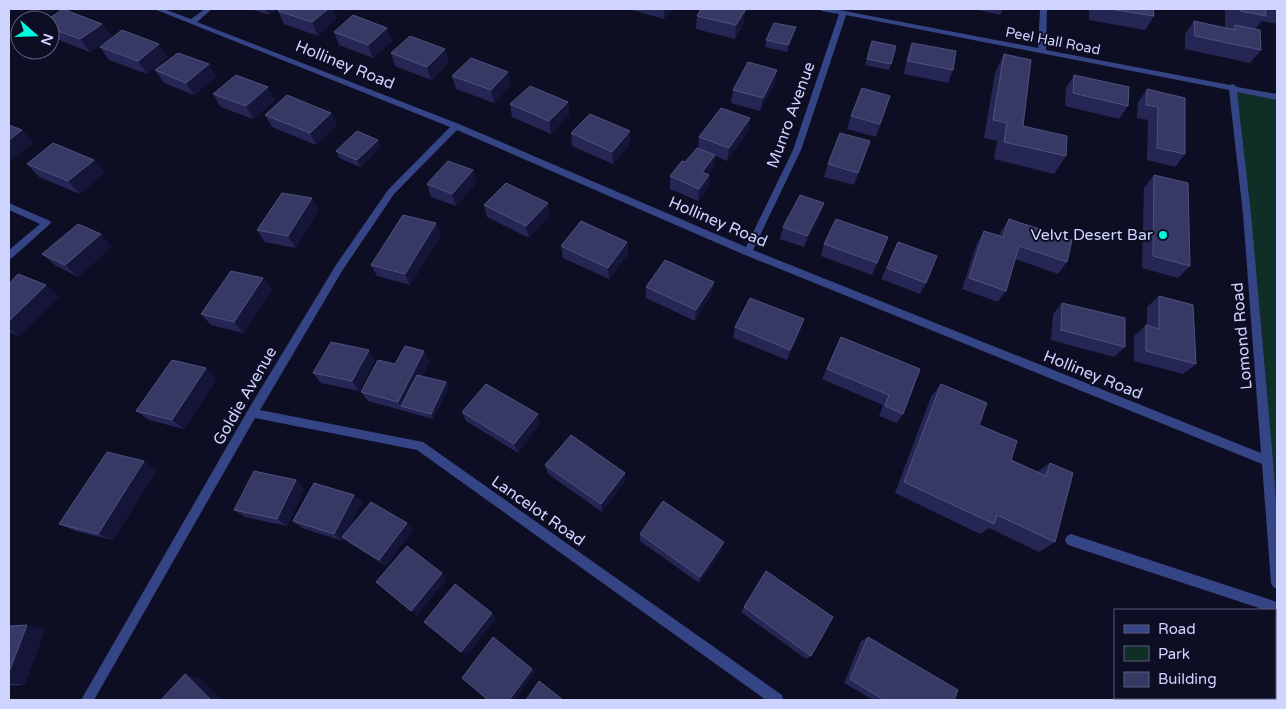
<svg xmlns="http://www.w3.org/2000/svg" width="1286" height="709" font-family="'Varela Round',sans-serif">
	<rect width="100%" height="100%" fill="#0d0e24"/>
	<path fill="#0f2e26" d="M1233,87L1277,97V583L1247,214Z"/>
	<g fill="none" stroke-linecap="round" stroke-linejoin="round">
		<path fill="#354485" fill-rule="evenodd" d="M1071,534L1277,602V614L1275,613V610H1265L1071,546L1067,544L1065,540L1067,536Z"/>
		<g fill="#354485" fill-rule="evenodd">
			<path d="M154,9H164L191,19L205,9H212L197,22L459,124L746,247L793,150L839,14L821,11V9H834L1038,48L1040,9H1047L1046,50L1230,85L1233,84L1237,87L1277,94V100L1237,92L1251,214L1273,461L1277,516V589L1273,587L1271,583L1262,464L745,255L457,130L394,194L342,271L260,410L423,442L782,695L783,700H766L417,450L255,418L94,700H81L248,410L336,265L388,190L450,127ZM846,15L1229,90L1243,214L1261,453L753,250L801,150Z"/>
			<path d="M9,203L50,221L51,223L12,258L9,259V250L40,224L9,210Z"/>
		</g>
	</g>
	<g fill="#252653">
		<path d="M251,9H277L269,15Z"/>
		<path d="M281,9H332L336,19L318,36L284,24L278,11Z"/>
		<path d="M628,9H672L664,19Z"/>
		<path d="M974,9H1003L1000,15Z"/>
		<path d="M1089,9H1153L1154,16L1145,30L1089,20Z"/>
		<path d="M1225,9H1277V24L1262,21L1255,29L1261,50L1250,63L1185,49V34L1194,21L1225,28Z"/>
		<path d="M697,16L744,22L735,39L696,29Z"/>
		<path d="M50,20L102,24L112,37L90,52L51,37L50,36Z"/>
		<path d="M796,27L794,34L787,52L765,47L766,40Z"/>
		<path d="M334,32L392,41L373,58L339,45Z"/>
		<path d="M872,41L891,64L889,70L865,65Z"/>
		<path d="M912,43L953,70L948,83L904,74L907,56Z"/>
		<path d="M100,47L168,57L147,74L109,60Z"/>
		<path d="M445,49L449,62L431,80L395,66L391,53Z"/>
		<path d="M1004,54L1023,126L1066,156L1054,174L994,159L997,141L984,138L995,73Z"/>
		<path d="M155,70L216,77L194,95L164,83Z"/>
		<path d="M1074,75L1128,106L1119,119L1065,106L1066,88Z"/>
		<path d="M452,76L511,85L494,103L456,89Z"/>
		<path d="M775,83L760,111L731,103L733,90Z"/>
		<path d="M1147,89L1185,154L1175,167L1147,160L1148,120L1137,118L1138,102Z"/>
		<path d="M213,94L275,100L253,119L221,107Z"/>
		<path d="M890,96L876,137L847,129L851,116Z"/>
		<path d="M568,102L569,115L551,134L512,117L510,104Z"/>
		<path d="M265,115L337,125L316,145L272,127Z"/>
		<path d="M750,118L748,131L727,161L715,156L713,168L708,175H709L708,188L698,201L670,189V176L685,162L698,148L699,137Z"/>
		<path d="M571,133L630,144L613,164L572,146Z"/>
		<path d="M870,141L854,185L824,177L828,164Z"/>
		<path d="M381,146L360,167L339,158L336,151Z"/>
		<path d="M94,160L105,172L80,194L39,177L27,164Z"/>
		<path d="M473,170L476,183L456,206L431,197L427,184Z"/>
		<path d="M1154,175L1190,266L1178,278L1142,268L1144,188Z"/>
		<path d="M484,205L550,215L529,238L487,217Z"/>
		<path d="M319,210L296,248L265,242L257,230Z"/>
		<path d="M820,215L804,247L780,239L783,227Z"/>
		<path d="M1009,219L1067,262L1058,274L1015,259L1006,291L998,302L962,289L977,243L984,231L999,236L1001,231Z"/>
		<path d="M436,223L441,235L410,285L377,276L371,265Z"/>
		<path d="M888,237L872,275L821,256L824,244Z"/>
		<path d="M627,242L628,254L609,279L563,258L561,246Z"/>
		<path d="M898,242L926,283L920,294L881,279Z"/>
		<path d="M112,246L78,277L55,265L42,254Z"/>
		<path d="M263,278L272,290L243,333L211,325L201,314Z"/>
		<path d="M9,284L59,296L19,336L9,332Z"/>
		<path d="M646,287L712,293L695,321L646,298Z"/>
		<path d="M1159,296L1196,364L1183,374L1134,361V336L1146,325L1147,326V307Z"/>
		<path d="M1062,303L1125,347L1114,357L1051,340L1053,314Z"/>
		<path d="M735,327L801,330L787,360L733,338Z"/>
		<path d="M841,337L920,369L903,414L897,423L879,416L883,405L822,379Z"/>
		<path d="M375,360L359,391L321,383L313,373Z"/>
		<path d="M430,361L422,376L446,382L449,387L433,419L368,401L361,392L395,364Z"/>
		<path d="M217,378L184,429L149,420L136,411Z"/>
		<path d="M941,384L1011,460L1037,472L1050,463L1055,542L1039,552L989,528L980,534L895,493L931,397Z"/>
		<path d="M462,412L540,423L518,453L466,421Z"/>
		<path d="M545,465L625,481L602,512L548,474Z"/>
		<path d="M157,470L113,540L75,531L59,524Z"/>
		<path d="M305,488L287,526L245,517L234,510Z"/>
		<path d="M354,495L362,502L347,531L413,530L386,566L351,544L344,538L343,541L302,528L293,521Z"/>
		<path d="M640,534L722,549L699,583L640,541Z"/>
		<path d="M766,571L811,656L806,659L741,612Z"/>
		<path d="M9,626L45,630L24,685L9,686Z"/>
		<path d="M868,637L954,700H873L844,683L861,641Z"/>
	</g>
	<g fill="#141538">
		<path d="M266,9H277L269,15Z"/>
		<path d="M328,9H332L336,19L318,36L312,22Z"/>
		<path d="M664,9H672L664,19Z"/>
		<path d="M746,9L744,22L735,39L736,25Z"/>
		<path d="M102,24L112,37L90,52L80,39Z"/>
		<path d="M796,27L794,34L787,52L788,45Z"/>
		<path d="M387,28L392,41L373,58L368,45Z"/>
		<path d="M159,44L168,57L147,74L138,61Z"/>
		<path d="M445,49L449,62L431,80L427,67Z"/>
		<path d="M209,64L216,77L194,95L186,83Z"/>
		<path d="M777,70L775,83L760,111L763,98Z"/>
		<path d="M508,72L511,85L494,103L491,90Z"/>
		<path d="M268,87L275,100L253,119L246,106Z"/>
		<path d="M568,102L569,115L551,134L549,121Z"/>
		<path d="M331,113L337,125L316,145L310,133Z"/>
		<path d="M750,118L748,131L727,161L729,148Z"/>
		<path d="M22,130L34,143L9,162V140Z"/>
		<path d="M630,131V144L613,164L612,152Z"/>
		<path d="M378,140L381,146L360,167L357,160Z"/>
		<path d="M715,155L713,168L701,184L702,172Z"/>
		<path d="M94,160L105,172L80,194L68,181Z"/>
		<path d="M473,170L476,183L456,206L452,194Z"/>
		<path d="M709,175L708,188L698,201L699,189Z"/>
		<path d="M312,198L319,210L296,248L288,236Z"/>
		<path d="M548,203L550,215L529,238L526,226Z"/>
		<path d="M824,203L820,215L804,247L807,236Z"/>
		<path d="M436,223L441,235L410,285L405,274Z"/>
		<path d="M101,234L112,246L78,277L65,265Z"/>
		<path d="M627,242L628,254L609,279L608,268Z"/>
		<path d="M263,278L272,290L243,333L234,322Z"/>
		<path d="M714,282L712,293L695,321L696,310Z"/>
		<path d="M46,285L59,296L19,336L9,329V321Z"/>
		<path d="M804,319L801,330L787,360L790,350Z"/>
		<path d="M369,350L375,360L359,391L352,381Z"/>
		<path d="M424,351L430,361L406,407L401,406L398,402Z"/>
		<path d="M206,368L217,378L184,429L172,420Z"/>
		<path d="M446,382L449,387L433,419L431,414Z"/>
		<path d="M538,414L540,423L518,453L514,444Z"/>
		<path d="M144,461L157,470L113,540L98,534Z"/>
		<path d="M625,473V481L602,512L601,504Z"/>
		<path d="M296,480L305,488L287,526L277,519Z"/>
		<path d="M354,495L362,502L343,541L334,534Z"/>
		<path d="M407,523L413,530L386,566L379,560Z"/>
		<path d="M724,542L722,549L699,583L700,577Z"/>
		<path d="M442,573L447,579L417,616L411,611Z"/>
		<path d="M492,613L496,618L467,656L461,652Z"/>
		<path d="M27,625L45,630L24,685L9,683V672Z"/>
		<path d="M532,669L535,672L515,700H509Z"/>
		<path d="M185,674L199,678L222,700H211Z"/>
	</g>
	<g fill="#373965" stroke="#4f517e">
		<path d="M63,9L102,24L80,39L50,28V20H47Z"/>
		<path d="M281,9H328L312,22L278,11Z"/>
		<path d="M701,9H746L736,25L697,16Z"/>
		<path d="M1110,9H1153L1154,16Z"/>
		<path d="M1240,9H1265L1266,16L1240,11Z"/>
		<path d="M353,15L387,28L368,45L334,32Z"/>
		<path d="M1194,21L1235,30V25L1260,30L1261,50L1195,36Z"/>
		<path d="M774,23L796,27L788,45L766,40Z"/>
		<path d="M122,30L159,44L138,61L100,47Z"/>
		<path d="M410,36L445,49L427,67L391,53Z"/>
		<path d="M872,41L896,46L891,64L867,59Z"/>
		<path d="M912,43L956,51L953,70L908,61Z"/>
		<path d="M178,53L209,64L186,83L155,70Z"/>
		<path d="M1004,54L1031,60L1023,126L1067,136L1066,156L1004,142L1007,123L993,120Z"/>
		<path d="M471,58L508,72L491,90L452,76Z"/>
		<path d="M748,62L777,70L763,98L733,90Z"/>
		<path d="M236,75L268,87L246,106L213,94Z"/>
		<path d="M1074,75L1129,87L1128,106L1073,93Z"/>
		<path d="M530,86L568,102L549,121L510,104Z"/>
		<path d="M862,88L890,96L880,124L851,116Z"/>
		<path d="M1147,89L1185,98V154L1157,148L1158,107L1146,105Z"/>
		<path d="M287,95L331,113L310,133L265,115Z"/>
		<path d="M721,108L750,118L729,148L699,137Z"/>
		<path d="M590,114L630,131L612,152L571,133Z"/>
		<path d="M9,125L22,130L9,140Z"/>
		<path d="M357,131L378,140L357,160L336,151Z"/>
		<path d="M840,133L870,141L858,173L828,164Z"/>
		<path d="M53,143L94,160L68,181L27,164Z"/>
		<path d="M697,148L715,155L702,172L709,175L699,189L670,176L682,161L685,162Z"/>
		<path d="M448,161L473,170L452,194L427,184Z"/>
		<path d="M1154,175L1188,183L1190,266L1153,256Z"/>
		<path d="M506,183L548,203L526,226L484,205Z"/>
		<path d="M282,193L312,198L288,236L257,230Z"/>
		<path d="M800,195L824,203L807,236L783,227Z"/>
		<path d="M403,215L436,223L405,274L371,265Z"/>
		<path d="M836,219L888,237L877,263L824,244Z"/>
		<path d="M1009,219L1072,240L1067,262L1019,246L1006,291L969,278L984,231L1003,237Z"/>
		<path d="M581,221L627,242L608,268L561,246Z"/>
		<path d="M78,224L101,234L65,265L42,254Z"/>
		<path d="M898,242L937,256L926,283L887,268Z"/>
		<path d="M665,260L714,282L696,310L646,287Z"/>
		<path d="M231,271L263,278L234,322L201,314Z"/>
		<path d="M18,274L46,285L9,321V284Z"/>
		<path d="M1159,296L1193,305L1196,364L1146,351V325L1159,329Z"/>
		<path d="M750,298L804,319L790,350L735,327Z"/>
		<path d="M1062,303L1125,318V347L1061,330Z"/>
		<path d="M841,337L920,369L903,414L885,406L889,395L827,369Z"/>
		<path d="M331,342L369,350L352,381L313,373Z"/>
		<path d="M405,346L424,351L398,402L361,392L378,360L395,364Z"/>
		<path d="M172,360L206,368L172,420L136,411Z"/>
		<path d="M417,375L446,382L431,414L401,406Z"/>
		<path d="M486,384L538,414L514,444L462,412Z"/>
		<path d="M941,384L987,403L979,425L1017,441L1011,460L1046,476L1050,463L1073,473L1055,542L997,515L994,524L904,482Z"/>
		<path d="M571,435L625,473L601,504L545,465Z"/>
		<path d="M107,452L144,461L98,534L59,524Z"/>
		<path d="M254,471L296,480L277,519L234,510Z"/>
		<path d="M314,483L354,495L334,534L293,521Z"/>
		<path d="M663,501L724,542L700,577L640,534Z"/>
		<path d="M371,502L407,523L379,560L342,537Z"/>
		<path d="M407,546L442,573L411,611L376,582Z"/>
		<path d="M766,571L833,617L811,656L744,607Z"/>
		<path d="M455,584L492,613L461,652L424,622Z"/>
		<path d="M27,625L9,672V626Z"/>
		<path d="M493,637L532,669L509,700H488L462,678Z"/>
		<path d="M868,637L958,690L954,700H884L850,679Z"/>
		<path d="M185,674L211,700H161Z"/>
		<path d="M539,681L563,700H526Z"/>
	</g>
	<circle fill="#00fadb" stroke="#0d0e24" stroke-width="2" cx="1163" cy="235" r="5"/>
	<g text-anchor="middle" dominant-baseline="central" stroke-width="4" stroke-linejoin="round" paint-order="stroke">
		<g font-size="14" fill="#cfd4ff" stroke="#0d0e24">
			<text transform="translate(1053 41) rotate(11)">Peel Hall Road</text>
		</g>
		<g font-size="16" fill="#cfd4ff" stroke="#0d0e24">
			<text transform="translate(345 65) rotate(22)">Holliney Road</text>
			<text transform="translate(791 115) rotate(-70)">Munro Avenue</text>
			<text transform="translate(718 222) rotate(23)">Holliney Road</text>
			<text transform="translate(1242 336) rotate(-95)">Lomond Road</text>
			<text transform="translate(1093 375) rotate(22)">Holliney Road</text>
			<text transform="translate(245 396) rotate(-60)">Goldie Avenue</text>
			<text transform="translate(538 511) rotate(35)">Lancelot Road</text>
		</g>
		<g font-size="16" fill="#cfd4ff" stroke="#0d0e24" text-anchor="end">
			<text x="1153" y="235">Velvt Desert Bar</text>
		</g>
	</g>
	<rect width="1286" height="709" fill="none" stroke="#cfd4ff" stroke-width="20"/>
	<rect x="1114" y="609" width="162" height="90" fill="#0d0e24" stroke="#5b5d7c"/>
	<rect x="1124" y="625" width="25" height="8" fill="#354485" stroke="#5b5d7c"/>
	<text x="1158" y="634" font-size="15" fill="#cfd4ff">Road</text>
	<rect x="1124" y="646" width="25" height="15" fill="#0f2e26" stroke="#5b5d7c"/>
	<text x="1158" y="659" font-size="15" fill="#cfd4ff">Park</text>
	<rect x="1124" y="672" width="25" height="15" fill="#373965" stroke="#5b5d7c"/>
	<text x="1158" y="684" font-size="15" fill="#cfd4ff">Building</text>
	<g transform="translate(35 35) rotate(110)"><circle r="24" fill="#0d0e24" stroke="#5b5d7c"/>
	<path d="M0-4L9 19L0 12L-9 19Z" fill="#00fadb"/>
	<text y="-8" font-size="14" font-weight="bold" text-anchor="middle" fill="#cfd4ff">N</text>
	</g>
</svg>
